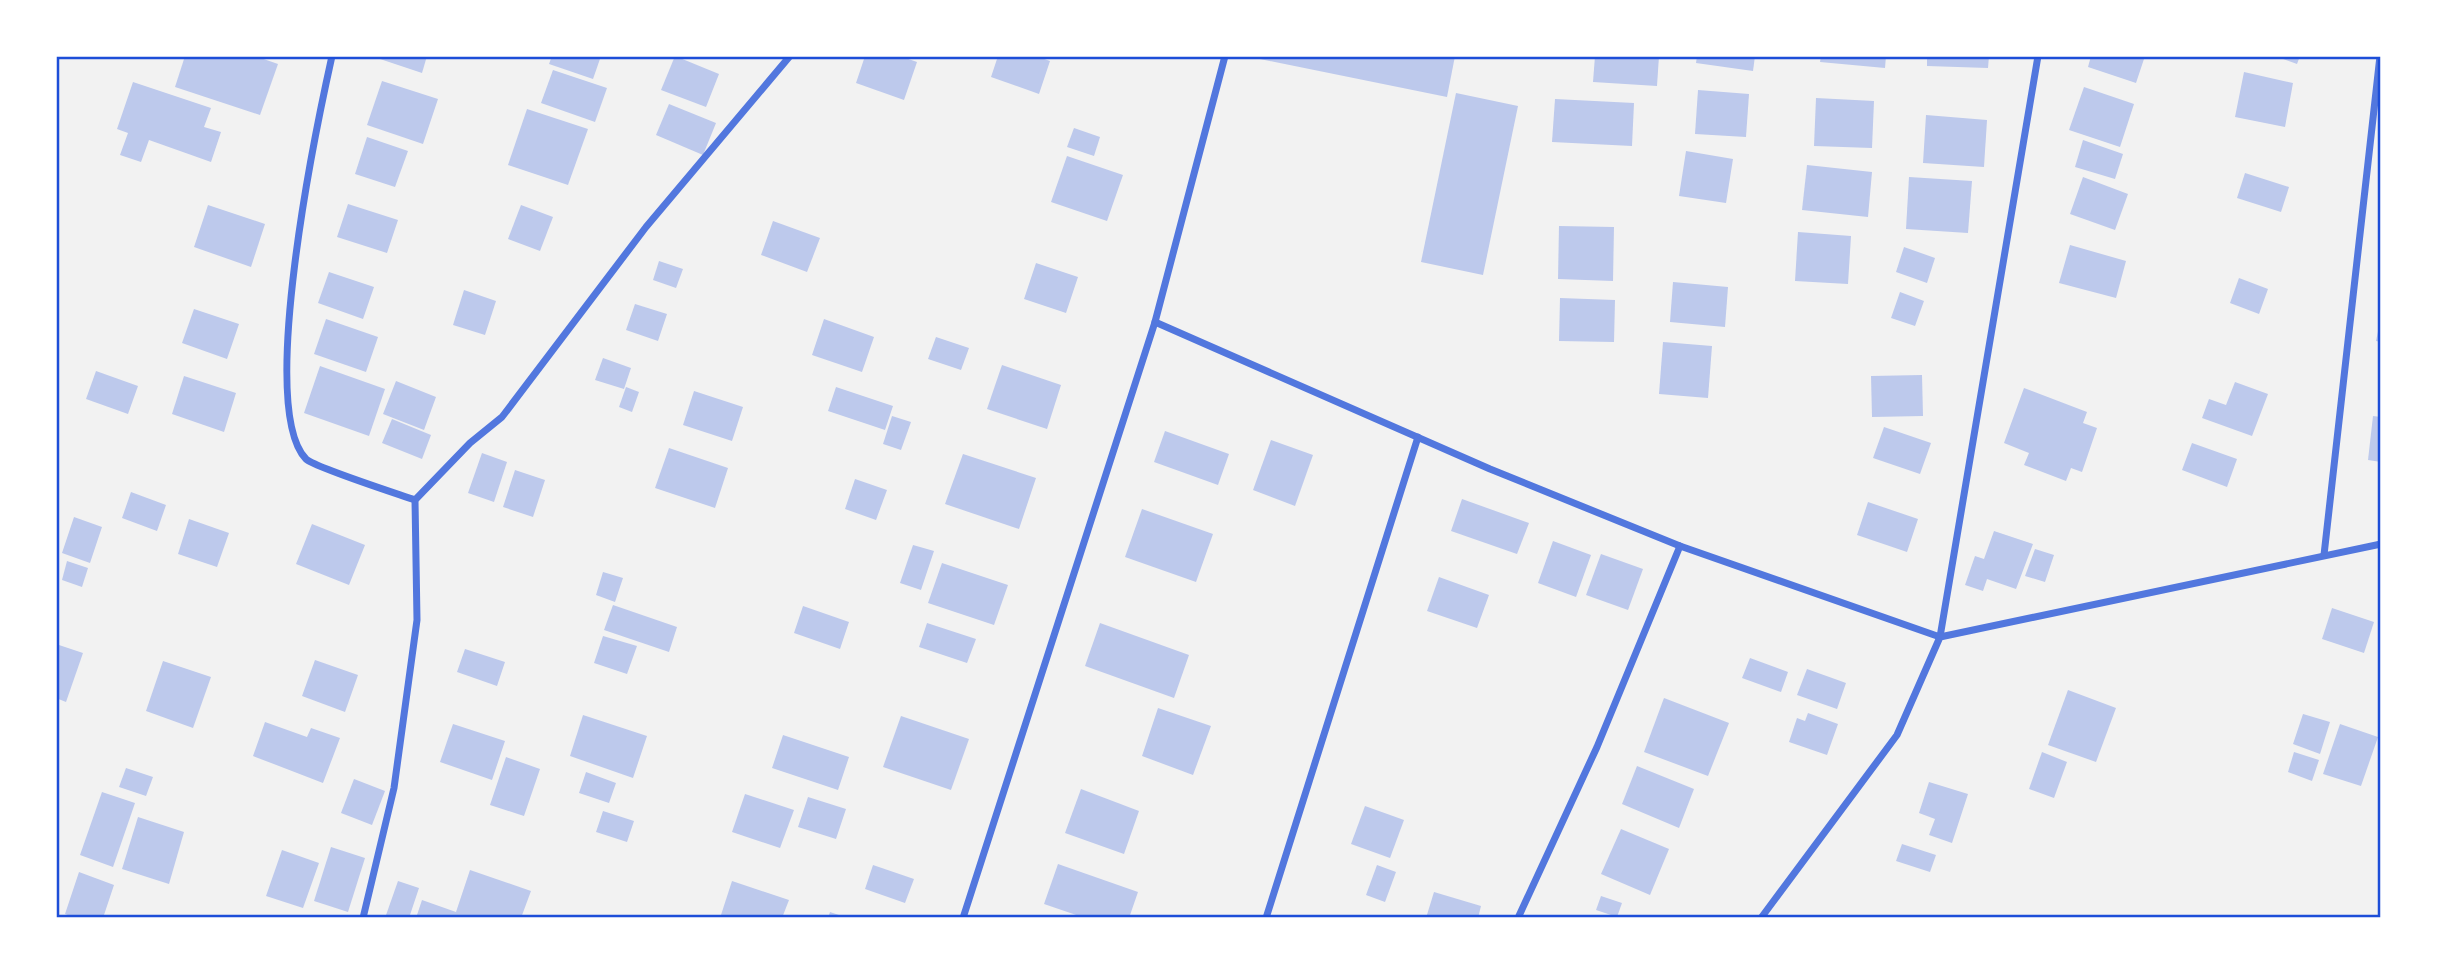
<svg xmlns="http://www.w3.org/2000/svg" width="2437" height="974" font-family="Mulish,sans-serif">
	<rect width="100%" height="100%" fill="#f2f2f2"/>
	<g fill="#bdc9ec">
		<path d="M185,56H255L278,64L260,115L175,87Z"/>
		<path d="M371,56H427L422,73Z"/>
		<path d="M552,56H601L593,79L549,64Z"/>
		<path d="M675,56L719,74L706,107L661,90Z"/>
		<path d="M865,56H900L917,62L904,100L856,83Z"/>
		<path d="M998,56H1036L1050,61L1039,94L991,77Z"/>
		<path d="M1245,56H1455L1447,97Z"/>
		<path d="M1595,56H1659L1657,86L1593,82Z"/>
		<path d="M1697,56H1755L1753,71L1696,63Z"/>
		<path d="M1821,56H1886L1885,68L1820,62Z"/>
		<path d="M1927,56H1989L1988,68L1927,66Z"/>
		<path d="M2091,56H2145L2136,83L2088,67Z"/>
		<path d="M2275,56H2300L2297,64Z"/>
		<path d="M553,70L607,88L595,122L541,103Z"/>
		<path d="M2244,72L2293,83L2285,127L2235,117Z"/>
		<path d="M382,81L438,99L423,144L367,125Z"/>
		<path d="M133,82L211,108L204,127L221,132L211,162L149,140L141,162L120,155L128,133L117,129Z"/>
		<path d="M2084,87L2134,104L2120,147L2069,130Z"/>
		<path d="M1698,90L1749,94L1746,137L1695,134Z"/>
		<path d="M1456,93L1518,106L1483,275L1421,262Z"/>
		<path d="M1816,98L1874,101L1872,148L1814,146Z"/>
		<path d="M1555,99L1634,103L1632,146L1552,142Z"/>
		<path d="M669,104L716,123L703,155L656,135Z"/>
		<path d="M527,109L588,129L568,185L508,165Z"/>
		<path d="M1926,115L1987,120L1984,167L1923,163Z"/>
		<path d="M1074,128L1100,137L1094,156L1067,147Z"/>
		<path d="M367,137L408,151L395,187L355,174Z"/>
		<path d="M2083,140L2123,154L2115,179L2075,167Z"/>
		<path d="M1686,151L1733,159L1726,203L1679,196Z"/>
		<path d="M1067,156L1123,175L1107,221L1051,202Z"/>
		<path d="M1807,165L1872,172L1868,217L1802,210Z"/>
		<path d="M2245,173L2289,187L2281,212L2237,198Z"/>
		<path d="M1909,177L1972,181L1968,233L1906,229Z"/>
		<path d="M2083,177L2128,194L2115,230L2070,214Z"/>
		<path d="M348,204L398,220L387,253L337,237Z"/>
		<path d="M208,205L265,224L251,267L194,247Z"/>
		<path d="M521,205L553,217L540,251L508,239Z"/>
		<path d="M773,221L820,238L807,272L761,255Z"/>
		<path d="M1559,226L1614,227L1613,281L1558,279Z"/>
		<path d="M1798,232L1851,236L1848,284L1795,281Z"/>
		<path d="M2070,245L2126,261L2116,298L2059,283Z"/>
		<path d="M1904,247L1935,258L1927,283L1896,272Z"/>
		<path d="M659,261L683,269L676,288L653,280Z"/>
		<path d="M1036,263L1078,277L1066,313L1024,299Z"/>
		<path d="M329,272L374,287L363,319L318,303Z"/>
		<path d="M2239,278L2268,289L2259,314L2230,303Z"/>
		<path d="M1673,282L1728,287L1725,327L1670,322Z"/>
		<path d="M464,290L496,301L485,335L453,325Z"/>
		<path d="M1900,292L1924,301L1915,326L1891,318Z"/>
		<path d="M1560,298L1615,300L1614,342L1559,341Z"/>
		<path d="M635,304L667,314L658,341L626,330Z"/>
		<path d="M194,309L239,324L227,359L182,343Z"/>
		<path d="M326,319L378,337L366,372L314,354Z"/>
		<path d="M824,319L874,337L862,372L812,355Z"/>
		<path d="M2380,322H2381V342L2376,341Z"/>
		<path d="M936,337L969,348L961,370L928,359Z"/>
		<path d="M1663,342L1712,346L1708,398L1659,394Z"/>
		<path d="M603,358L631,368L624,389L595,380Z"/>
		<path d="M1002,365L1061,385L1047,429L987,409Z"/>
		<path d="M320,366L385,389L369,436L304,413Z"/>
		<path d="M96,371L138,386L128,414L86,399Z"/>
		<path d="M1922,375L1923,416L1872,417L1871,376Z"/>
		<path d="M184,376L236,393L224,432L172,414Z"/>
		<path d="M396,381L436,397L424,430L383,414Z"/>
		<path d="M2235,382L2268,394L2252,436L2202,418L2209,399L2226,405Z"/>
		<path d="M626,387L639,392L632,412L619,407Z"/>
		<path d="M836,387L893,406L885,430L828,411Z"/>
		<path d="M2024,388L2087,412L2083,423L2097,428L2082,472L2071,468L2066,481L2024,465L2029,453L2004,443Z"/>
		<path d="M694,391L743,407L732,441L683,425Z"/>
		<path d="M892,416L911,422L901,450L883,444Z"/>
		<path d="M2373,416L2381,417V462L2368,460Z"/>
		<path d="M392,419L431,435L422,459L382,443Z"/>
		<path d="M1884,427L1931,443L1920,474L1873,458Z"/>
		<path d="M1165,431L1229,454L1218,485L1154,462Z"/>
		<path d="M1271,440L1313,455L1295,506L1253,490Z"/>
		<path d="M2192,443L2237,459L2227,487L2182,470Z"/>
		<path d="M669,448L728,468L715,508L655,488Z"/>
		<path d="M482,453L507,462L494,502L468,493Z"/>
		<path d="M963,454L1036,478L1019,529L945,504Z"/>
		<path d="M515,470L545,480L533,517L503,507Z"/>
		<path d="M855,479L887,490L876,520L845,509Z"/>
		<path d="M131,492L166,505L157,531L122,518Z"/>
		<path d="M1462,499L1529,523L1517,554L1451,531Z"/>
		<path d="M1868,502L1918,519L1907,552L1857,535Z"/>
		<path d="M1142,509L1213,534L1196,582L1125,557Z"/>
		<path d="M74,517L102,527L90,563L62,553Z"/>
		<path d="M189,519L229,533L217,567L178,554Z"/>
		<path d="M312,524L365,545L349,585L296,564Z"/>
		<path d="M1994,531L2033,544L2016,589L1987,579L1983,591L1965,585L1975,556L1984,559Z"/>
		<path d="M1553,541L1591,555L1576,597L1538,583Z"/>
		<path d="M913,545L934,551L921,590L900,583Z"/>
		<path d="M2035,549L2054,555L2045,582L2025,576Z"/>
		<path d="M1601,554L1643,569L1628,610L1586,595Z"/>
		<path d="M67,561L88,568L82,587L62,580Z"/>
		<path d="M942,563L1008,585L994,625L928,603Z"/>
		<path d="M603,572L623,578L615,602L596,595Z"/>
		<path d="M1439,577L1489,595L1477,628L1427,611Z"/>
		<path d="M613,605L677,627L669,652L604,630Z"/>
		<path d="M803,606L849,622L840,649L794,633Z"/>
		<path d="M2332,608L2374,622L2364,653L2322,639Z"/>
		<path d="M927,623L976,639L967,663L919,647Z"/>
		<path d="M1100,623L1189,655L1174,698L1085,666Z"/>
		<path d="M603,636L637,646L627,674L594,663Z"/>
		<path d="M56,644L83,653L66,702L56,698Z"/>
		<path d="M465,649L505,662L497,686L457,672Z"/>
		<path d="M1750,658L1788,672L1781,692L1742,678Z"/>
		<path d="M315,660L358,675L345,712L302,696Z"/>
		<path d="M163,661L211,677L193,728L146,711Z"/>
		<path d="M1807,669L1846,683L1837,709L1797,695Z"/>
		<path d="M2068,690L2116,708L2096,762L2048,745Z"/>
		<path d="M1664,698L1729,723L1708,776L1644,752Z"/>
		<path d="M1158,708L1211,726L1193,775L1142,756Z"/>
		<path d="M1808,713L1838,724L1827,755L1789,742L1797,718L1805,721Z"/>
		<path d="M2303,714L2330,722L2320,754L2293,744Z"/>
		<path d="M583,715L647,736L633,778L570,756Z"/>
		<path d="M901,716L969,739L951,790L883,767Z"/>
		<path d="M265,722L307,737L311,728L340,738L323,783L253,756Z"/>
		<path d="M453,724L505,741L492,780L440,762Z"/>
		<path d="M2340,724L2378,737L2361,786L2323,774Z"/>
		<path d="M783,735L849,757L838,790L772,768Z"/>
		<path d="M2042,752L2067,762L2054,798L2029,789Z"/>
		<path d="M2294,752L2319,760L2312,781L2288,772Z"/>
		<path d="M506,757L540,769L524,816L490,805Z"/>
		<path d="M1637,766L1694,789L1679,828L1622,804Z"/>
		<path d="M126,768L153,777L146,796L119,787Z"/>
		<path d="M586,772L616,783L609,803L579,793Z"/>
		<path d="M354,779L385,791L372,825L341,813Z"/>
		<path d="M1929,782L1968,794L1952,843L1929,835L1935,819L1919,813Z"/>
		<path d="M1081,789L1139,811L1124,854L1065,833Z"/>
		<path d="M102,792L135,803L113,867L80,855Z"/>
		<path d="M745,794L794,810L780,848L732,832Z"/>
		<path d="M808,797L846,809L836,839L798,827Z"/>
		<path d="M1365,806L1404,820L1390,858L1351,844Z"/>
		<path d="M603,811L634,821L627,842L596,832Z"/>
		<path d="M138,817L184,832L169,884L122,869Z"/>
		<path d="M1621,829L1669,849L1650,895L1601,874Z"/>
		<path d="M1902,844L1936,855L1930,872L1896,861Z"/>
		<path d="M331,847L365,858L348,912L314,901Z"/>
		<path d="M282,850L319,863L303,908L266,896Z"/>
		<path d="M1058,864L1138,892L1129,918H1085L1044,904Z"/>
		<path d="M873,865L914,879L905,903L865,889Z"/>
		<path d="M1377,865L1396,872L1385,902L1366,895Z"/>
		<path d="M470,870L531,891L521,918H416L422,900L456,912Z"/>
		<path d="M79,872L114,885L103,918H76L65,914Z"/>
		<path d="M398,881L419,888L409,918H385Z"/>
		<path d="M732,881L789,900L782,918H720Z"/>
		<path d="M1434,892L1481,906L1478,918H1426Z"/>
		<path d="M1601,896L1622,903L1617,917L1596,910Z"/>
		<path d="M830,912L848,918H828Z"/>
	</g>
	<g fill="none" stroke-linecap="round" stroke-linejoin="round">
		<g stroke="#5277de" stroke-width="7">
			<path d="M332,56C316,128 257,408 306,459C314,467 398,494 415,500"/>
			<path d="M1155,322L1490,469L1680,546L1940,637L2038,56"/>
			<path d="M2324,555L2380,56"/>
			<path d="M363,918L394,788L417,620L415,500L470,443L502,417L646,227L790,56"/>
			<path d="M963,918L1155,322L1225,56"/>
			<path d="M1266,918L1418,437"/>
			<path d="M1518,918L1597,747L1680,546"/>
			<path d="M1761,918L1897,735L1940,637L2381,544"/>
		</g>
	</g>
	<rect width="2437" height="974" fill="none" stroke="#ffffff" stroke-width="116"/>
	<rect x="58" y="58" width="2321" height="858" fill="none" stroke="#1d4ed8" stroke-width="2.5"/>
</svg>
